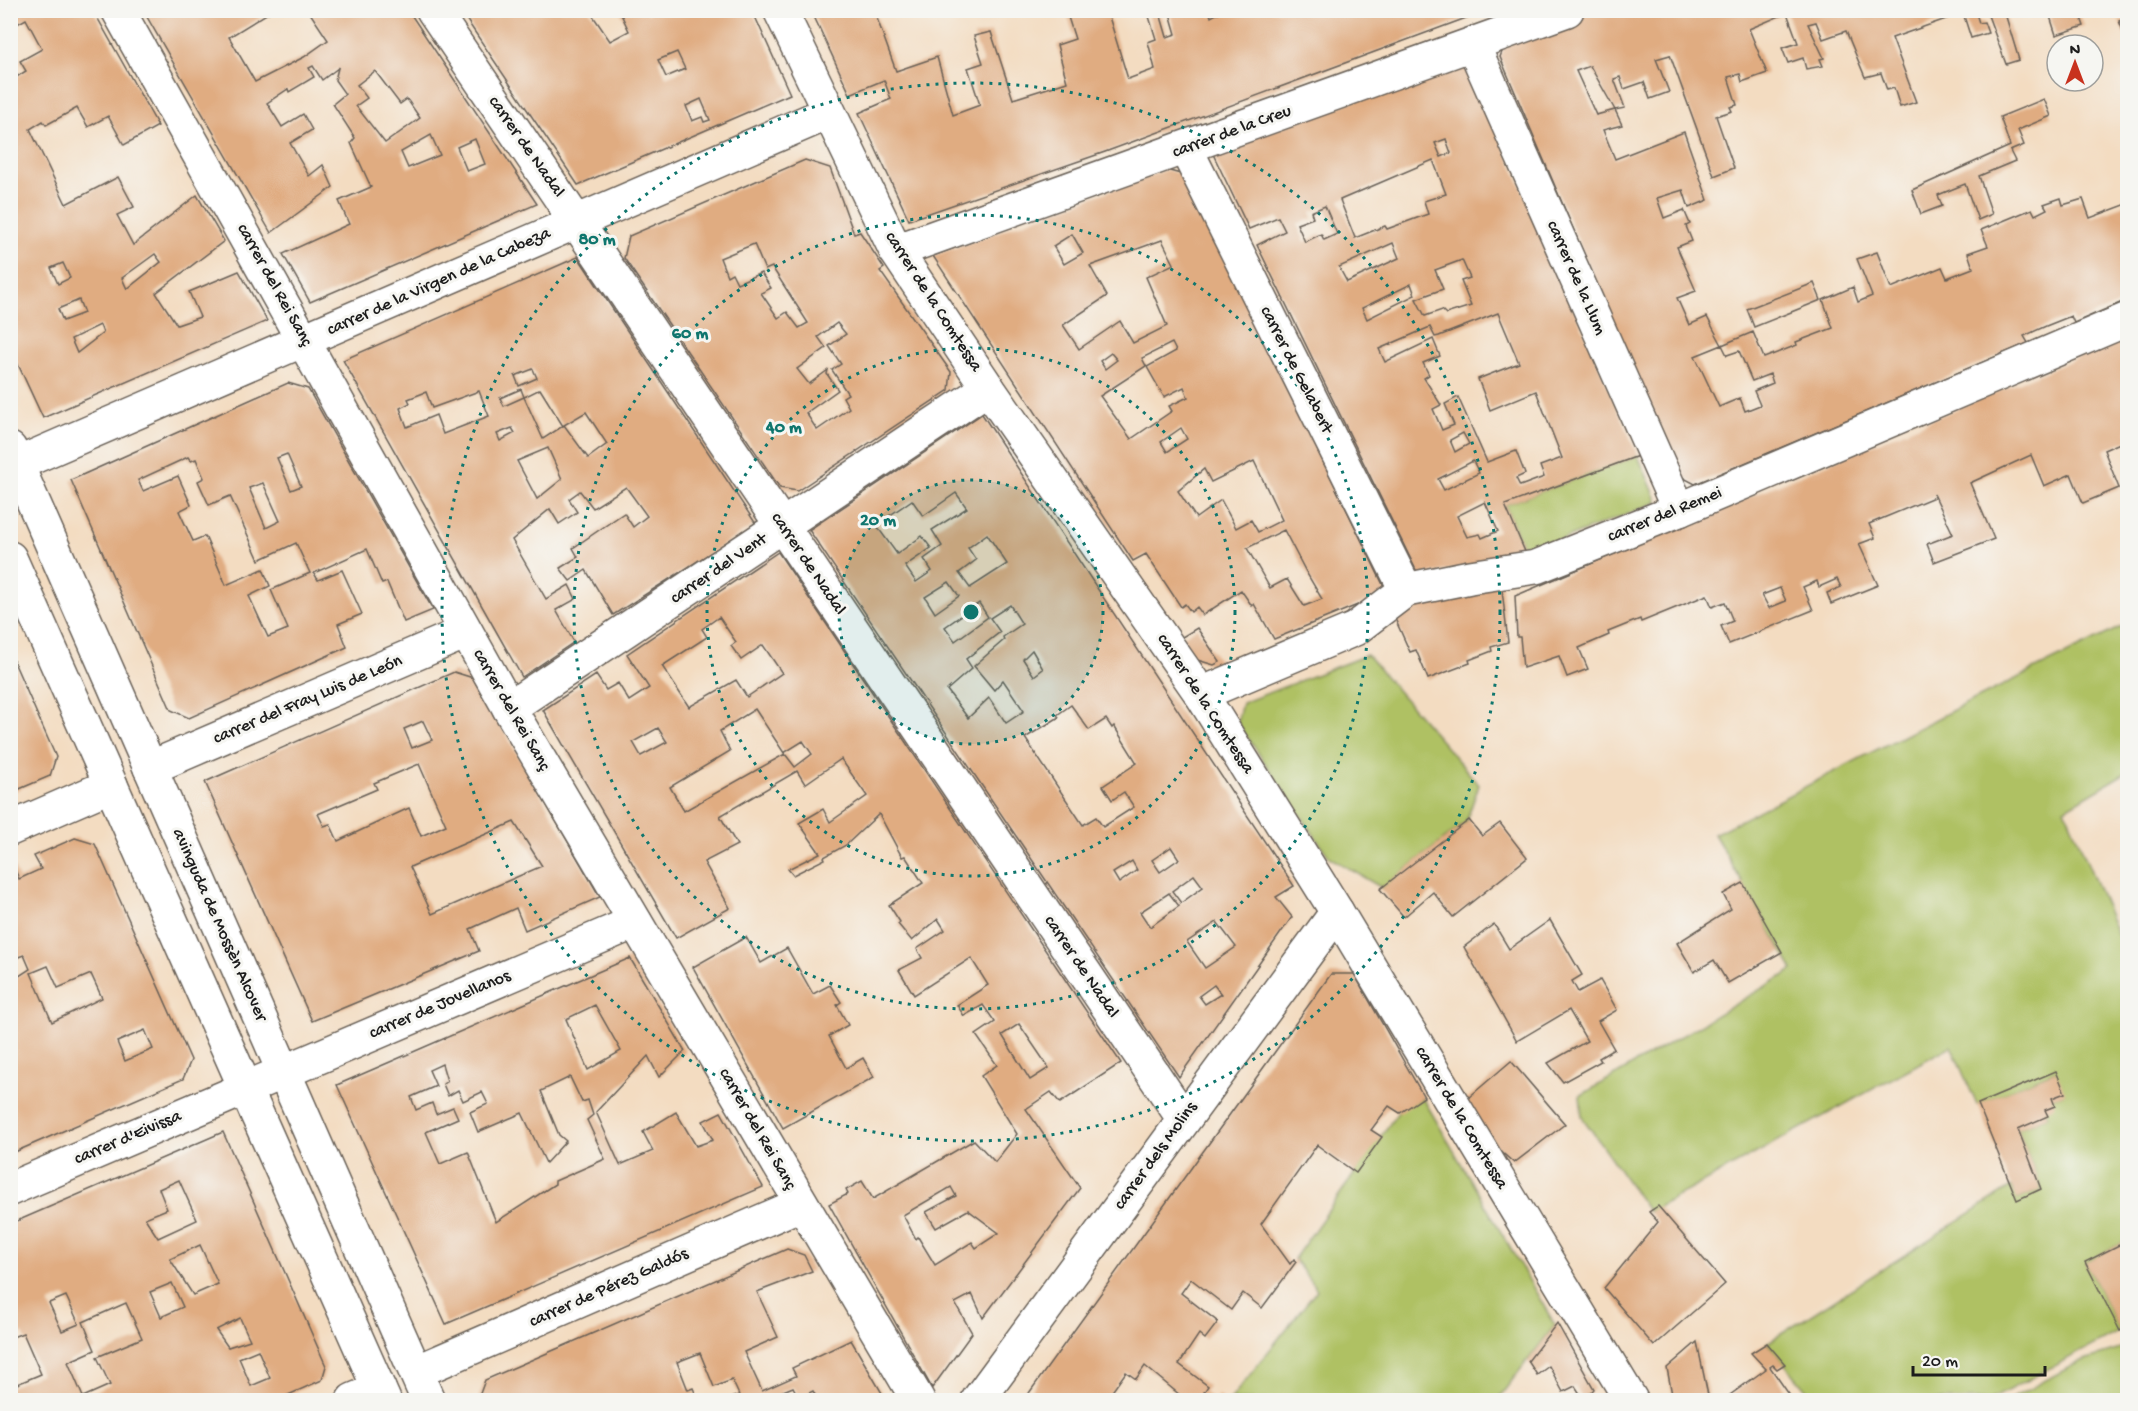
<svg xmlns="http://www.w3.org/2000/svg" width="2138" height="1411" font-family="'Gochi Hand',sans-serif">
	<rect width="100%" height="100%" fill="#f6f6f2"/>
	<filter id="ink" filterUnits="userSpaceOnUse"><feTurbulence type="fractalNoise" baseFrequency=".0167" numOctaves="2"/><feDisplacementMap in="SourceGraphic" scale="12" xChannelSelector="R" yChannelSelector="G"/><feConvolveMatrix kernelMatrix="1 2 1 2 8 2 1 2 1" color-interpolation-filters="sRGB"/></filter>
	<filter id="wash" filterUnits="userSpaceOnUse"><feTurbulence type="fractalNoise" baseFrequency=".008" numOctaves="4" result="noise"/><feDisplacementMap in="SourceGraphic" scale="24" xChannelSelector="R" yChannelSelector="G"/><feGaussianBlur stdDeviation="1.35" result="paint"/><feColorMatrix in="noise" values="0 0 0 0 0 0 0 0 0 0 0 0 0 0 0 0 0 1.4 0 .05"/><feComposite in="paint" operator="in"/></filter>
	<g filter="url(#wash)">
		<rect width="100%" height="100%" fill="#f3dcc1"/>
		<g fill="#afc164" stroke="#666e40" stroke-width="1.5">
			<path d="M1638,456L1658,502L1526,554L1505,505Z"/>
			<path d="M2127,624V772L2065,809L2127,957V1241L2085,1262L2120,1331L1990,1400H1815L1767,1343L2011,1187L2017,1200L2041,1189L2018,1129L2048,1116L2045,1110L2052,1098L2064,1093L2055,1071L1977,1105L1951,1046L1649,1212L1582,1117L1580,1096L1793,970L1714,834L1959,707Z"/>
			<path d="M1367,655L1479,785L1466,822L1382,888L1329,857L1237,722L1242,703Z"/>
			<path d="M1423,1098L1555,1325L1497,1400H1230L1317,1290L1294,1259L1398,1112Z"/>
			<path d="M2127,1347V1400H2009L2081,1361Z"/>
		</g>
		<g id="blocks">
			<g fill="#e0ac81" fill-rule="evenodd">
				<path d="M10,10H93L158,126L124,145L108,116L88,127L77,108L46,125L43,121L30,129L66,204L118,177L134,207L117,215L133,245L197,195L224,241L156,293L177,325L200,317L189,292L239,271L267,321L43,418L10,347V81L26,71L20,61L42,49L26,19L10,28ZM155,254L161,262L127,289L122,278ZM63,263L70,278L58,284L51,268ZM79,300L84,313L63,321L58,309ZM100,325L103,333L77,353L71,339Z"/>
				<path d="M143,10H231L233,13L238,10H273L229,37L255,82L304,57L328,40L308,10H408L537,204L310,302L283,254L349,224L339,201L371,187L351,143L355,138L333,104L345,94L335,80L338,68L322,80L313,66L309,68L314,77L289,92L288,89L267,103L282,127L303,114L312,130L290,143L309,176L323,165L333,187L271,233ZM375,71L400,104L407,99L420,118L385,143L356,106L367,98L357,85ZM431,135L440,155L408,168L401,152ZM475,139L485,164L467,171L457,147Z"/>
				<path d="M460,10H589L610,41L629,31L619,10H646L647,14L656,10H752L790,94L578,185ZM677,52L685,69L666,77L658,60ZM701,99L710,120L704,122L702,117L692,121L686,106Z"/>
				<path d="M811,10H874L896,71L937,57L953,115L980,105L968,68L983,63L974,36L991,32L1013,99L1067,82L1057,45L1075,39L1068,17L1081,13L1080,10H1107L1128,79L1155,69L1148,42L1156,39L1147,10H1169L1160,13L1167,37L1176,34L1169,10H1209L1211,17L1224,10L1485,11L1105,152L909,220L859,113L891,99L884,80L850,94Z"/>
				<path d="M1587,10H1975L1979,23L1984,22L1988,33L1971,38L1963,13L1892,38L1916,102L1900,107L1894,88L1887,90L1881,73L1865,77L1846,31L1823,39L1816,22L1808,24L1824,58L1820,59L1823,66L1806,69L1803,58L1788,63L1782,48L1798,43L1787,13L1749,29L1767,73L1742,82L1740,74L1728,77L1737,105L1730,107L1732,111L1716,116L1734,168L1714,176L1670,55L1656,59L1669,92L1650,99L1644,82L1624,89L1620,77L1614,79L1625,108L1615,110L1590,66L1576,71L1596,115L1615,110L1622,125L1603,130L1615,159L1684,132L1708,200L1689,208L1683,190L1657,198L1664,218L1684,210L1690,224L1686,226L1692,241L1677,247L1696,291L1677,298L1689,325L1707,317L1722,345L1695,356L1719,407L1740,398L1745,411L1760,405L1754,391L1773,383L1770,374L1752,381L1739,351L1727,355L1722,345L1753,332L1764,358L1797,345L1796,342L1833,328L1823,300L1853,287L1858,302L1872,296L1857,259L1877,252L1891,288L1942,267L1947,278L1973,268L1968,253L1988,246L1981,230L2032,209L2035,215L2047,209L2044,204L2061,198L2063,205L2083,199L2090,218L2127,204V300L2074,323L2071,316L2046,326L2024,336L2028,343L1695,484L1678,475L1500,57L1507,39Z"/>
				<path d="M1986,10H2004L2019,60L2006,64Z"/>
				<path d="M2048,10H2092L2093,11L2080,15L2084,26L2056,35Z"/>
				<path d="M2127,18V41L2119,21Z"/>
				<path d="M1467,61L1638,456L1505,505L1526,554L1419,576L1257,245L1285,231L1278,217L1249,229L1212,152ZM1446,139L1451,153L1441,157L1435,143ZM1433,160L1446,194L1424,201L1428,214L1387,229L1385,226L1355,238L1340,200ZM1325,206L1337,234L1324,240L1321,234L1305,242L1297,224L1313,218L1311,212ZM1393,243L1399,258L1347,282L1339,267ZM1462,260L1470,278L1461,281L1471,306L1446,314L1442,310L1425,316L1416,299L1443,289L1435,270ZM1411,284L1415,295L1367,319L1362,308ZM1498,313L1519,363L1478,379L1490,410L1536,391L1562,458L1540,466L1544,477L1520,486L1516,478L1525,474L1516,451L1487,462L1458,397L1445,404L1454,425L1442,430L1433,409L1441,405L1424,378L1429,375L1423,363L1440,356L1433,339L1385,362L1379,349L1430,327L1435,337L1439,336ZM1463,433L1469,444L1455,452L1450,440ZM1473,461L1479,473L1444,490L1438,479ZM1485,502L1498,531L1482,538L1480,534L1467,537L1457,516Z"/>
				<path d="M2044,99L2051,116L2018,130L2024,145L2010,151L2015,161L1979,176L1992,214L1978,220L1965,184L1938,195L1942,206L1921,214L1912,190L2010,146L2000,117Z"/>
				<path d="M805,160L830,168L854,234L860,232L884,268L880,271L951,372L949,390L797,491L780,488L624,258L629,236ZM754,244L765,270L772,267L808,323L799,328L787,312L778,318L761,293L771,288L761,273L737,283L732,273L727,276L720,258ZM837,323L846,334L829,346L841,364L832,370L848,394L843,397L849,408L817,430L806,413L838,390L827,374L828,370L809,384L797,369L826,348L818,337Z"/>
				<path d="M1166,170L1184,175L1387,593L1274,639L1254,604L1252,606L1241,590L1203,615L1197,607L1191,612L1185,604L1181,607L1146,554L1133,561L933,256ZM1072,234L1083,253L1064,264L1053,246ZM1162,240L1174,264L1146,277L1167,326L1133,343L1120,321L1079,349L1063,325L1107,296L1090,266ZM1172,343L1176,351L1147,367L1164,397L1184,387L1188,397L1169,406L1172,411L1131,439L1100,396L1146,366L1142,358ZM1111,353L1117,360L1105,369L1100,361ZM1181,428L1187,439L1167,452L1161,442ZM1254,461L1282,520L1258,532L1251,520L1236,528L1221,500L1196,518L1178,491L1204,469L1211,482ZM1284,530L1306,572L1322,599L1304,606L1287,579L1270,588L1247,548Z"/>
				<path d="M578,257L756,524L613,615L586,570L570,581L560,568L578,557L573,548L624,513L633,527L647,516L626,487L593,508L580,491L569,499L577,512L559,524L550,509L512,540L546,599L569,585L576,599L556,610L574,642L522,677L343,360ZM533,369L537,378L519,386L515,376ZM521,389L524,397L504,406L500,398ZM540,389L563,426L543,439L524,397ZM479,391L489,416L443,434L436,415L407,427L400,408L410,403L408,399L426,392L432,408ZM586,412L607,444L588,458L564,425ZM512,428L515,433L500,441L497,434ZM548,448L562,479L537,499L517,461Z"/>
				<path d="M1814,283L1821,300L1754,327L1747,309Z"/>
				<path d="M2127,337V440L2104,450L2119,488L2083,503L2071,474L2044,486L2031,455L1970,483L1994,539L1934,562L1927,544L1953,534L1934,494V497L1869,524L1875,538L1859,544L1878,585L1831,604L1827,593L1841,587L1837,579L1819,587L1817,581L1803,587L1813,610L1729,644L1721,626L1733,621L1728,609L1725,602L1712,607L1707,595L1641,622L1640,619L1608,632L1609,635L1579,648L1588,669L1567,677L1559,656L1523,668L1520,637H1517L1515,596ZM1780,588L1786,601L1769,608L1762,595Z"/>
				<path d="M288,383L308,389L433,610L404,622L387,582L382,584L367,549L314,573L318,580L342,570L362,614L338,624L347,647L189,718L171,710L71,480ZM287,454L301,486L291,490L277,458ZM188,457L191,461L196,459L204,478L198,481L209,505L230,496L259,560L296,543L310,573L271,590L288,629L268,637L249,596L270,586L263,569L226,585L205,536L193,541L179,511L191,505L178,476L143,491L138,480ZM263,483L280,521L266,528L249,488Z"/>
				<path d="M982,414L1294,886L1276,897L1292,917L1179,1077L809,530ZM956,493L967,508L932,530L942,546L924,559L932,571L916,582L905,566L931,548L922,536L897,554L876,525L912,500L923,516ZM987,534L1007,564L970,588L959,573L976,560L968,548ZM949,582L959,596L935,613L925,597ZM979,603L988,617L955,641L945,627ZM1010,605L1022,624L1003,637L1004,640L974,666L994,690L1003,680L1024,711L1006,723L989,698L968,718L947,690L972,668L966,659L1000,632L990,618ZM1032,650L1043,669L1034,676L1023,659ZM1071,705L1089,730L1106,719L1112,728L1114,726L1137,763L1103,786L1112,800L1124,792L1134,807L1103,827L1096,817L1083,825L1025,738L1059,717L1057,715ZM1171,847L1179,859L1160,872L1152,860ZM1132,861L1137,870L1119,883L1113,873ZM1194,875L1203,887L1181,903L1172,891ZM1169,893L1179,906L1150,927L1140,912ZM1217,922L1236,947L1205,968L1187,942ZM1214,985L1221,994L1205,1004L1199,996Z"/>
				<path d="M778,552L1121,1063L1060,1103L1051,1092L1026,1109L1080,1188L983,1318L972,1294L955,1303L972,1333L932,1388L829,1204L848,1194L846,1190L862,1181L873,1199L974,1140L995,1162L1017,1134L981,1076L997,1065L976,1035L995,1022L983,1005L964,1016L957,1005L988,985L971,958L914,995L899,970L922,958L917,949L945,930L938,919L912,941L898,924L900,922L889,905L923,883L905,856L902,857L879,814L846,845L824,857L825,859L793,875L788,869L820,853L799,823L823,809L830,822L867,796L841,759L805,784L797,771L720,816L737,845L704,862L730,908L676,938L543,710L596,675L606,690L618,683L629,701L649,688L627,654ZM719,617L736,642L731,646L741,660L763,645L782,673L747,697L736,680L689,707L662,666L707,637L702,629ZM755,709L784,753L803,741L812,754L795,767L785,754L684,811L670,787L730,751L720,731ZM658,728L667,742L641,756L633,742ZM1019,1024L1049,1068L1030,1080L1002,1035ZM951,1187L956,1196L926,1212L936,1228L968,1210L999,1233L976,1248L972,1242L935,1265L918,1237L916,1239L903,1215Z"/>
				<path d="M1501,581L1508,642L1491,647L1492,651L1469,660L1470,663L1428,679L1416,650L1410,652L1392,612L1441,596Z"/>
				<path d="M1197,628L1220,662L1214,665L1194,659L1182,637Z"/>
				<path d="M10,653L56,757L50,776L10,793Z"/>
				<path d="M454,672L473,678L600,897L525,930L516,908L470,929L479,951L312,1021L205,782ZM423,721L432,740L412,748L404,729ZM419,764L446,825L421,836L409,808L338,841L330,824L324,826L318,814L377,789L374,783ZM514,822L542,866L432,914L410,867Z"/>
				<path d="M1469,820L1482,836L1500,823L1527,858L1453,917L1433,892L1404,917L1380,889Z"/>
				<path d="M75,838L95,844L191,1060L183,1079L10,1154V1008L16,1005L10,996V975L13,980L30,969L24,955L10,960V866L13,865L19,879L41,869L34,856ZM48,966L58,988L91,974L102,998L52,1022L31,973ZM145,1030L153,1049L125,1061L117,1042Z"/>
				<path d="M1743,883L1782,952L1728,983L1714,960L1694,972L1677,943L1731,909L1723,894Z"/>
				<path d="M1550,920L1582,975L1572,981L1578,992L1600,980L1617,1010L1598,1021L1614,1049L1599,1058L1601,1061L1563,1082L1548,1063L1587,1041L1569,1010L1517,1041L1464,947L1494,924L1509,949Z"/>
				<path d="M746,937L761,963L787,948L813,994L830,985L841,1002L837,1005L848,1025L829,1036L846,1068L863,1058L874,1077L783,1128L693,967Z"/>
				<path d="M630,958L685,1051L659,1077L648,1056L596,1112L620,1165L653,1151L643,1132L676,1112L696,1146L713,1140L703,1121L721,1112L763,1187L446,1324L337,1085ZM595,1005L621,1051L588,1070L566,1019ZM442,1064L447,1081L443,1084L448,1096L458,1090L463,1101L482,1092L488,1104L470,1112L478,1132L522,1113L546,1163L566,1141L559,1135L541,1091L570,1077L582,1102L588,1100L593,1115L587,1120L605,1159L555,1181V1184L496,1222L468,1152L440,1164L426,1132L458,1118L453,1107L436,1114L432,1103L416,1110L411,1097L436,1086L429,1070Z"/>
				<path d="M1331,974H1354L1424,1097L1400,1113L1389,1106L1371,1130L1382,1137L1356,1173L1317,1145L1261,1224L1290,1264L1294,1259L1296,1262L1262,1308L1243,1293L1231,1310L1191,1279L1181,1293L1218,1322L1205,1339L1199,1334L1179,1364L1208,1386L1204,1392L1215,1400L1218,1395L1225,1400H1186L1145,1366L1136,1379L1126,1372L1106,1400H1024Z"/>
				<path d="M1511,1061L1565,1124L1514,1163L1488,1140L1461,1104Z"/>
				<path d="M2056,1071L2065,1093L2052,1098L2055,1106L2045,1110L2048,1116L2018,1129L2041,1189L2017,1200L1978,1104Z"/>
				<path d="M223,1132L326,1366L322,1380L277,1400H10V1387L41,1374L23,1333L10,1338V1224ZM179,1180L197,1220L158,1238L145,1218L167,1209L159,1189ZM200,1245L218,1284L193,1295L170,1259ZM172,1283L183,1307L161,1317L150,1292ZM66,1296L79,1324L62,1331L49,1303ZM126,1303L142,1338L97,1357L110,1385L83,1397L68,1362L95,1350L83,1322ZM240,1318L250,1340L228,1347L216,1330ZM258,1350L270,1378L251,1386L239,1358Z"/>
				<path d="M1658,1206L1725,1284L1654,1346L1604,1288L1658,1222L1649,1212Z"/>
				<path d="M2127,1241V1327L2120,1331L2085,1262Z"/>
				<path d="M787,1249L804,1255L812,1271L757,1292L778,1337L744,1352L762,1391L796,1376L792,1368L851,1340L886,1400H818L813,1391L799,1398L793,1387L781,1392L785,1400H725L739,1395L732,1380L714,1387L700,1353L677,1362L688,1390L693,1388L698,1400H676L674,1396L664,1400L478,1399L485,1380Z"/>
				<path d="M1557,1323L1594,1389L1584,1400L1575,1386L1563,1392L1549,1366L1537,1375L1528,1361Z"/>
				<path d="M1697,1342L1709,1400H1673L1667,1368Z"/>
				<path d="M1767,1343L1785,1364L1777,1369L1773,1365L1770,1367L1793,1400H1723L1766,1369L1751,1353Z"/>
			</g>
		</g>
	</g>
	<g filter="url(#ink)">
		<use href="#blocks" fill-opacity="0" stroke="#675f56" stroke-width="1.5"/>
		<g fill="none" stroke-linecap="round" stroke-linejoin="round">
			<defs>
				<g id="minor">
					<path d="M118,10L509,708L918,1400"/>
					<path d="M433,10L1183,1118"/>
					<path d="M780,10L896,251L988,388L1201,694L1337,912L1631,1400"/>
					<path d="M1473,45L1679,510"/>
					<path d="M1186,149L1406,590"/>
					<path d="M896,251L1567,10"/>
					<path d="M17,464L828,113"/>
					<path d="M1201,694L1355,629L1406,590L1470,577L1536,567L1679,510L2128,319"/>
					<path d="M509,708L988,388"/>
					<path d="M150,768L466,632"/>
					<path d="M10,829L111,785"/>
					<path d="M10,1189L635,922"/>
					<path d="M416,1372L801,1204"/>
					<path d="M353,1400L379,1389"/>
					<path d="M978,1400L1337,912"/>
				</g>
				<g id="secondary">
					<path d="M10,449L428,1400"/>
					<path d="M10,558L384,1400"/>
				</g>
			</defs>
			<use href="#minor" stroke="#675f56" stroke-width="36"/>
			<use href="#secondary" stroke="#675f56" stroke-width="36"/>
			<use href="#minor" stroke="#fff" stroke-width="33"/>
			<use href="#secondary" stroke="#fff" stroke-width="33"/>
		</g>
	</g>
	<circle cx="971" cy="612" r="132" fill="#0f766e" fill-opacity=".12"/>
	<g fill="none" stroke="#0f766e" stroke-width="3" stroke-dasharray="3 6">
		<circle cx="971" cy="612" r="132"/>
		<circle cx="971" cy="612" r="264"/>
		<circle cx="971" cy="612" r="397"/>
		<circle cx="971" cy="612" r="529"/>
	</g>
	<g text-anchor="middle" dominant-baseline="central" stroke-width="6" stroke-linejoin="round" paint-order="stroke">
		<g font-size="18" fill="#1c1c1c" stroke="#f6f6f2">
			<text transform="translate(1232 132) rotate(-20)">carrer de la Creu</text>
			<text transform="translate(526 147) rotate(55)">carrer de Nadal</text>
			<text transform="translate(1576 278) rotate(66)">carrer de la Llum</text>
			<text transform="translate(439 282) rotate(-24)">carrer de la Virgen de la Cabeza</text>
			<text transform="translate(274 285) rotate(61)">carrer del Rei Sanç</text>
			<text transform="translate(933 302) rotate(57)">carrer de la Comtessa</text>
			<text transform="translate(1296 370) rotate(63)">carrer de Gelabert</text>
			<text transform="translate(1665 515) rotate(-22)">carrer del Remei</text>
			<text transform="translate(808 564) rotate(56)">carrer de Nadal</text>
			<text transform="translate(719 569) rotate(-34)">carrer del Vent</text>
			<text transform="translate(308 700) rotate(-23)">carrer del Fray Luis de León</text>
			<text transform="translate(1205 704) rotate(57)">carrer de la Comtessa</text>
			<text transform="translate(511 710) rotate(60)">carrer del Rei Sanç</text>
			<text transform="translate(219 925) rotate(66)">avinguda de Mossèn Alcover</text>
			<text transform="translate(1081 967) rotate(56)">carrer de Nadal</text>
			<text transform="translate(440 1005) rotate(-23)">carrer de Jovellanos</text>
			<text transform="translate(1461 1118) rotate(59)">carrer de la Comtessa</text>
			<text transform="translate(757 1129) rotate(60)">carrer del Rei Sanç</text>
			<text transform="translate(128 1138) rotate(-23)">carrer d'Eivissa</text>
			<text transform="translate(1156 1156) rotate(-54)">carrer dels Molins</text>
			<text transform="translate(609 1288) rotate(-24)">carrer de Pérez Galdós</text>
		</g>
	</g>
	<circle cx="971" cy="612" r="9" fill="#0f766e" stroke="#f6f6f2" stroke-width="3"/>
	<g font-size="18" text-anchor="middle" font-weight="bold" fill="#0f766e" stroke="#f6f6f2" stroke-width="6" stroke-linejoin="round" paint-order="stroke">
		<text x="597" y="244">80 m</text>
		<text x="690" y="338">60 m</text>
		<text x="784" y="432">40 m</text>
		<text x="878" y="525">20 m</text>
	</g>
	<rect width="2138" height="1411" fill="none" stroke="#f6f6f2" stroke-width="36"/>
	<g transform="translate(2075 63)"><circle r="28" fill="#f6f6f2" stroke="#9f9f9c" stroke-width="1.5"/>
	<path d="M0-4.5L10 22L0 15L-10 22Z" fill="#c8321e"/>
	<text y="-9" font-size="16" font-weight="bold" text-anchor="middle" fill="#1c1c1c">N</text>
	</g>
	<path d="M1913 1366v9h132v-9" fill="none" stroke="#1c1c1c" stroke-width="3"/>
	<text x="1922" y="1366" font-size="18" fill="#1c1c1c" stroke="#f6f6f2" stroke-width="4.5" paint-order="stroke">20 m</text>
</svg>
